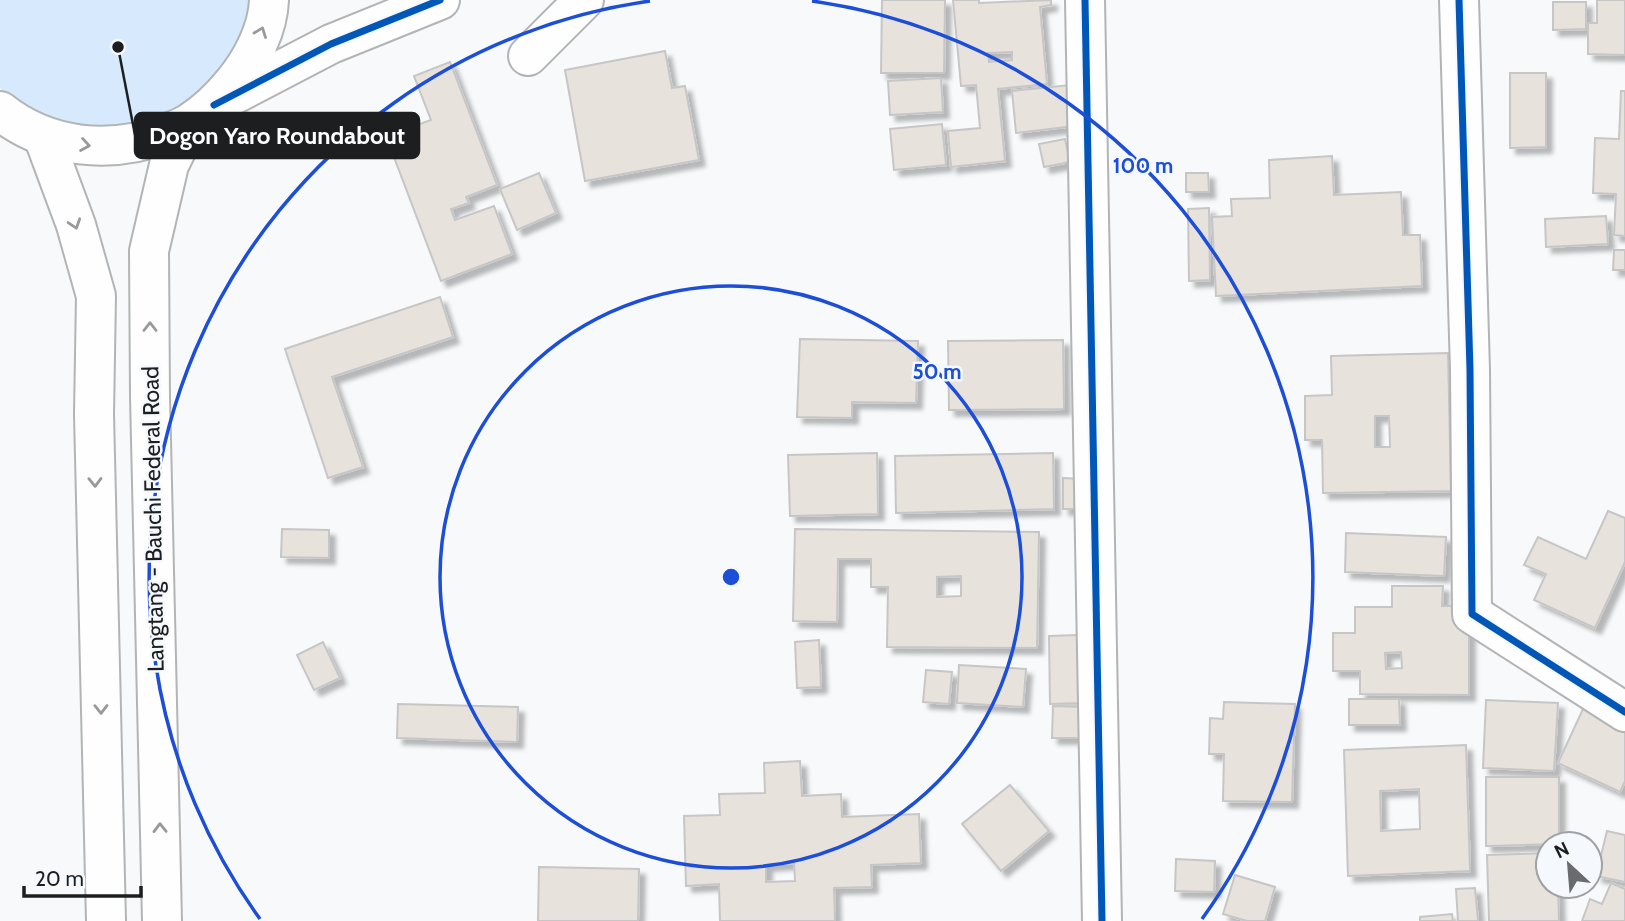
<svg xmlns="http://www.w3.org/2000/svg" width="1625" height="921" font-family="Cabin,sans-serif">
	<defs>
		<filter id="shadow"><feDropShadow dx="6" dy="6" stdDeviation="2" flood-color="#0004"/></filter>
	</defs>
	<rect width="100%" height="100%" fill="#f7f9fb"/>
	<path fill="#d7eafd" d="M0,0H250C249,9 249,19 246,27C223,89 164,131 97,130C88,130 79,127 70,125C46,120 17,108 0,88Z"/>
	<g fill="#e8e2dd" stroke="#c7c6c7" stroke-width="2" fill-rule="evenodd" filter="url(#shadow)">
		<path d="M882,0H945L944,73H881Z"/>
		<path d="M953,0H979V3L1051,0V5L1040,7L1047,84L998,89L1005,161L951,167L948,131L980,128L976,85L961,86ZM1012,52V60L989,62L988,53Z"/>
		<path d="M1597,0H1625V55L1588,54V23H1597Z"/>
		<path d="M1553,2H1586V29L1553,30Z"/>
		<path d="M665,51L672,88L685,86L699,160L585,181L565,70Z"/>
		<path d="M450,62L497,185L466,197L469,203L451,209L455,220L494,206L512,254L441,281L386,136L431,120L414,76Z"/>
		<path d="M1510,73H1546V147L1510,148Z"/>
		<path d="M941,78L943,112L890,115L888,81Z"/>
		<path d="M1070,85L1074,126L1016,133L1012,91Z"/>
		<path d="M1621,91H1625V236L1614,235L1616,194L1593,193L1595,138L1619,139Z"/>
		<path d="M942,124L946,165L894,170L890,129Z"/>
		<path d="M1065,139L1070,162L1044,167L1039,144Z"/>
		<path d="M1332,156L1334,195L1401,192L1403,235H1420L1422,286L1216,296L1212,217L1232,216L1231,199L1270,198L1269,160Z"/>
		<path d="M539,173L556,213L517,230L500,189Z"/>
		<path d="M1186,173H1208L1209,192H1186Z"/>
		<path d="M1209,208L1210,280L1189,281L1188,209Z"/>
		<path d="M1606,216L1608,244L1546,247L1545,219Z"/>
		<path d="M1614,250H1625V270H1613Z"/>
		<path d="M440,297L453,337L332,377L363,467L328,478L285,349Z"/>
		<path d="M800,339L918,341L916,403L852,402V418L797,417Z"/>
		<path d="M1063,340L1064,409L949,410L948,341Z"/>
		<path d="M1448,353L1451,491L1323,493L1322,440H1305V396L1332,395L1331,356ZM1375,416H1389L1390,447H1375Z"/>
		<path d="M877,453L878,514L790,516L788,455Z"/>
		<path d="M1053,453L1054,509L896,513L895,456Z"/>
		<path d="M1063,478L1082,479V509H1063Z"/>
		<path d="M1608,511L1625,518V562L1595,628L1534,600L1546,574L1524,565L1538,537L1586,559Z"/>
		<path d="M282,529L329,530V558L281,557Z"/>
		<path d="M795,529L1039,532L1037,648L887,647L888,587H871V559H838L837,622L793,621ZM961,576V596L937,597V577Z"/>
		<path d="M1346,533L1446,537L1444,576L1345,572Z"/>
		<path d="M1392,586H1443L1442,606H1469V695L1360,694V671H1333V633H1355V607H1392ZM1401,652L1402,668L1386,669L1385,653Z"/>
		<path d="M1078,635L1079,703L1050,704L1049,636Z"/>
		<path d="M819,640L821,687L797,688L795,642Z"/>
		<path d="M323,642L340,678L314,690L297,655Z"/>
		<path d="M959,665L1026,669L1023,707L957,703Z"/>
		<path d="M926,670L952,672L949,704L923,702Z"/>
		<path d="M1349,699H1399L1400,725H1349Z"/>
		<path d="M1486,700L1558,703L1554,771L1483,768Z"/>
		<path d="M1224,702L1295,704L1292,802L1223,801L1224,754H1209L1210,718L1223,719Z"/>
		<path d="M398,704L518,707L517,742L397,738Z"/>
		<path d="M1053,706L1085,707L1084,738H1052Z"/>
		<path d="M1583,709L1625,722V781L1620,792L1558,763Z"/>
		<path d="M1466,745L1470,871L1348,876L1344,750ZM1419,789L1420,829L1381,831L1380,791Z"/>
		<path d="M800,761L802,796L841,794L842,817L919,814L921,863L871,865L872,887L834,888L835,921H720L719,884L686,886L684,816L720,815L719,794L765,793L764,763ZM794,863L795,881L766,882V865Z"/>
		<path d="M1486,777H1559V844L1486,846Z"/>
		<path d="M1010,785L1049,831L1001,871L962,824Z"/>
		<path d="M1607,831L1625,835V882L1596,876Z"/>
		<path d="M1548,853V886H1558L1559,921H1489L1487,855Z"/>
		<path d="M1176,859L1215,861L1214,892L1175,891Z"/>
		<path d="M539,867L639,869L638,921H538Z"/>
		<path d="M1235,875L1275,887L1265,921H1247L1223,914Z"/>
		<path d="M1611,883L1625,889V921H1582L1590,899L1602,904Z"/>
		<path d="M1475,888L1478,921H1458L1456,889Z"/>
		<path d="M1452,914L1453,921H1420V917Z"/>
	</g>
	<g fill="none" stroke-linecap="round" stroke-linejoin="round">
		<defs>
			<g id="minor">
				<path d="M1085,0L1102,921"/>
				<path d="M1459,0L1470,370L1472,614L1625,712"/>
				<path d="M528,56L584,0"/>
				<path d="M214,105L331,44L440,0"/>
			</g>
			<g id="major">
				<path d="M0,111C48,149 111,155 167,133C175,130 184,127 191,122C208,111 221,98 234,82C252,60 268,29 269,0"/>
				<path d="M43,136L76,225L96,296L94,414L106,921"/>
				<path d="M162,921L150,396L149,251L169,165L189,124"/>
			</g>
		</defs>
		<use href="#minor" stroke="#b2b4b5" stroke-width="42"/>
		<use href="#major" stroke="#b2b4b5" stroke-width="42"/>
		<use href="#minor" stroke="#fefefe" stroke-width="38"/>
		<use href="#major" stroke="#fefefe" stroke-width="38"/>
		<defs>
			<g id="cycleway">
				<path d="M1085,0L1102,921"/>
				<path d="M1459,0L1470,370L1472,614L1625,712"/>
				<path d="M214,105L331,44L440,0"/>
			</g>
		</defs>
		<use href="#cycleway" stroke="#f5f9fd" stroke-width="11"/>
		<use href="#cycleway" stroke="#0057b8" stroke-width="7"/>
	</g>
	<defs><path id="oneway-chevron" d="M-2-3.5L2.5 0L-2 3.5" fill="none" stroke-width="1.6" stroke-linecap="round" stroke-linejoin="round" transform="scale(1.75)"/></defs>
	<g stroke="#99999a">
		<use href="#oneway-chevron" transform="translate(261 32) rotate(-69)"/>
		<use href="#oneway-chevron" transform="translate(85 145) rotate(9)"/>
		<use href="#oneway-chevron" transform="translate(75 224) rotate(72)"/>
		<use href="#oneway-chevron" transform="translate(150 327) rotate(-90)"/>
		<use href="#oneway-chevron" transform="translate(95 482) rotate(89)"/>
		<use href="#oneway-chevron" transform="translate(101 709) rotate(89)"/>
		<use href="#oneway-chevron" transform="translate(160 828) rotate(-91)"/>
	</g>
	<g fill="none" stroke="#1d4ed8" stroke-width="3.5">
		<circle cx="731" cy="577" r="291"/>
		<path d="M260 919A582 582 0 0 1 650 1M812 1A582 582 0 0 1 1202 919"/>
	</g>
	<g text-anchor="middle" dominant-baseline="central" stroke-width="5" stroke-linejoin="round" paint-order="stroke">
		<g font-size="23" fill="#1d1e1f" stroke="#f5f9fd">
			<text transform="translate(153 519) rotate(-91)">Langtang - Bauchi Federal Road</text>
		</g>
	</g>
	<circle cx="731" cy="577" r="10" fill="#1d4ed8" stroke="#f5f9fd" stroke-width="3.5"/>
	<g font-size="21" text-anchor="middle" font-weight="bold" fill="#1d4ed8" stroke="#f5f9fd" stroke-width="5" stroke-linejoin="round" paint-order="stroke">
		<text x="1143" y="173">100 m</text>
		<text x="937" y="379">50 m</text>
	</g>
	<path fill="none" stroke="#1d1e1f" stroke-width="2.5" d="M118 47L135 135"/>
	<circle fill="#1d1e1f" stroke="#f5f9fd" stroke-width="2.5" cx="118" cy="47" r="7"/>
	<rect fill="#1d1e1f" stroke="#1d1e1f" stroke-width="2.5" x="135" y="113" width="284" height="45" rx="7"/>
	<g font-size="24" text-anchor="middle" font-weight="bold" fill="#fff">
		<text x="277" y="144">Dogon Yaro Roundabout</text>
	</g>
	<g transform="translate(1569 865) rotate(334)"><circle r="33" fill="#f5f9fd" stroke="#9fa1a4" stroke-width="2"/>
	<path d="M0-5L12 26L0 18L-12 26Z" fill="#696b6c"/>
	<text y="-10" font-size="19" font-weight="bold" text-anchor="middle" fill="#1d1e1f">N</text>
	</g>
	<path d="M24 886v10h117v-10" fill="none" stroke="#1d1e1f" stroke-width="3.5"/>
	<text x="35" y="886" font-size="21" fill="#1d1e1f" stroke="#f5f9fd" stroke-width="5" paint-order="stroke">20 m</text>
</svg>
